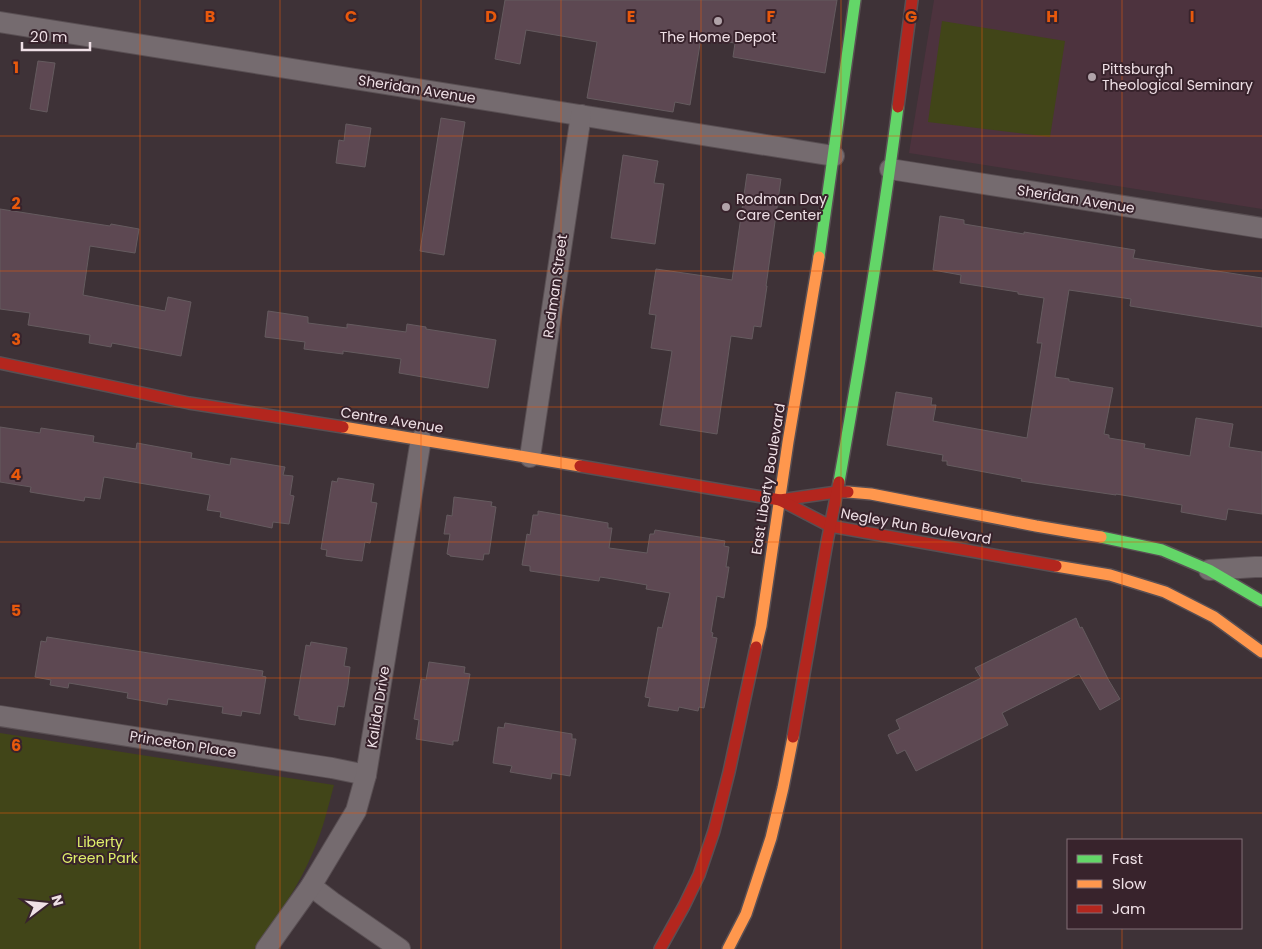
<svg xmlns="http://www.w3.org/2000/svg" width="1262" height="949" font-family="Poppins,sans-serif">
	<rect width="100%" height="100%" fill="#3e3237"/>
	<path fill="#4d333e" d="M934,0H1262V209L909,153Z"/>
	<g fill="#414518">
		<path d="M942,21L1065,41L1050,137L928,122Z"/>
		<path d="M0,733L334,785C328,807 323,830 313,852C299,886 276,918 256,949H0Z"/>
	</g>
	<g fill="#5d4852" stroke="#655b5f">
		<path d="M505,0H837L825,73L733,57L735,43L701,38L690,105L675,102L673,112L587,98L597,42L526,30L520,64L495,59Z"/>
		<path d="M38,61L55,63L47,112L30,109Z"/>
		<path d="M441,118L465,122L444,255L420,251Z"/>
		<path d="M346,124L371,128L365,167L336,163L339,140L344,141Z"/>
		<path d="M623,155L658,161L654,183L664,184L655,244L611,238Z"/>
		<path d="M747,174L781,179L766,286H767L761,327L754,326L752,339L731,336L717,434L660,425L672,351L651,348L656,315L649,314L656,269L732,280Z"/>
		<path d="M0,209L110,226L111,224L139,229L135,253L90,246L83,295L165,311L168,297L191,302L181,356L112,343L111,347L89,343L90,335L28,325L30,313L0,309Z"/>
		<path d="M940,216L964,220V224L1024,234V232L1135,250L1133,258L1262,278V327L1130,306L1131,299L1069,290L1055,377L1069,379V381L1113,388L1104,434L1109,435V438L1145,444L1144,448L1190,456L1196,418L1233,424L1229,447L1262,452V514L1228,509L1226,520L1181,512L1182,505L1116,494V495L1021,481L1022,479L947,465V461H942L943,455L887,445L896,392L932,398L931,405H936L933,421L1027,438L1042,343H1037L1044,298L1018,294V292L960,283L961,275L933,270Z"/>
		<path d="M268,311L308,317V323L347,328V324L406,332L407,324L426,327V329L496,340L488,388L399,373L401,359L343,351V354L304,349L305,342L265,337Z"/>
		<path d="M0,427L40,433L41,428L94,436L93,442L136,449L137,443L192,453L191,458L230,465L231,458L285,467L283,475L293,476L290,495L294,496L289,524L273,522L272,528L220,517L221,512L207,510L210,495L104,477L100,499L85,497L84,501L30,492L31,487L0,482Z"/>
		<path d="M338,478L374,484L371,502L377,503L370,543L365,542L362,561L344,559L326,556L327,550L321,549L332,481L337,482Z"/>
		<path d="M454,497L492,502L491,506L496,507L489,554H484L483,560L450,556V555L447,554L450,534H444L447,515L452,516Z"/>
		<path d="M538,511L608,523V528H612L609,548L647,553L650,534H654L655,530L725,541L724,546L729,547L726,567H729L724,598L717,596L711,632L713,633L712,637L717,638L704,708L699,707L698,711L679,707L678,711L648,706L650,698L645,697L658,627L662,628L670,593L646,589L647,585L607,578L600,577L599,581L530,571V566L522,565L527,534L530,535L533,515H538Z"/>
		<path d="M1076,618L1080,628L1082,627L1108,679L1120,699L1100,710L1079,674L1002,713L1008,725L916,771L905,750L897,754L888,735L900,729L896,720L981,678L975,668Z"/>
		<path d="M47,637L263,671L262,676L266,677L260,714L242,711L241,716L222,713L223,707L168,699L167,705L127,698L128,693L69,683L68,688L50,685L51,680L35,677L41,641L46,642Z"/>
		<path d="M311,642L347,648L344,666L350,667L348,685L344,707L338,706L335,725L299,719V716L294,715L306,645L310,646Z"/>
		<path d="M429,662L465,667L464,673L470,674L458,741H453V745L416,739L419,720L414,719L421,679L426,680Z"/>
		<path d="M505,723L572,734V739H576L570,776L552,773L551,779L510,772L512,766L493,763L498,727L504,728Z"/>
	</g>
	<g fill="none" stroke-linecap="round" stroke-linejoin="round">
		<defs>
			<g id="street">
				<path d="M0,22L834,156"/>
				<path d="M890,169L1262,228"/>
				<path d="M530,457L581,115"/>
				<path d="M1209,570L1255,567H1262"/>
				<path d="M0,716L332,768L366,775"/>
				<path d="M311,886L332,902L400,949"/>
				<path d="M266,949L311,886L356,811L366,775L421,439"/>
			</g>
			<g id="fast">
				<path d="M819,257L855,0"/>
				<path d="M839,482C861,357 882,233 898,107"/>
				<path d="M1101,537L1162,550L1209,570L1262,601"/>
			</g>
			<g id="slow">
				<path d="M343,427L580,466"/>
				<path d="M848,492L871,494L1036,526L1101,537"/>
				<path d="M1056,566L1110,575L1165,592L1214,617L1262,652"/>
				<path d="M756,647L761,626L788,442L819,257"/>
				<path d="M728,949L746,914L771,838L783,788L793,737"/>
			</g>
			<g id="jam">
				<path d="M898,107L912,0"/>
				<path d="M0,363L189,403L343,427"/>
				<path d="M580,466L780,500L837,492H848"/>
				<path d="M780,500L830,526L1056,566"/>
				<path d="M793,737L827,542L839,482"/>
				<path d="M660,949L684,906L699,875L714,831L729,772L756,647"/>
			</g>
		</defs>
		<use href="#street" stroke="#594f53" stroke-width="22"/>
		<use href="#fast" stroke="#594f53" stroke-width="14"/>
		<use href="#slow" stroke="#594f53" stroke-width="14"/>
		<use href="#jam" stroke="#594f53" stroke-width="14"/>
		<use href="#street" stroke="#756b6f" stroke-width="20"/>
		<use href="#fast" stroke="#63d668" stroke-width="11"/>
		<use href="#slow" stroke="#ff974d" stroke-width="11"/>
		<use href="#jam" stroke="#b3261e" stroke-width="11"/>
	</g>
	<path fill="none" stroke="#e8590c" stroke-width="1" stroke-opacity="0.55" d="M140,0V949M280,0V949M421,0V949M561,0V949M701,0V949M841,0V949M982,0V949M1122,0V840M0,136H1262M0,271H1262M0,407H1262M0,542H1262M0,678H1262M0,813H1262M1122,928V949"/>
	<g fill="#b1a3a9" stroke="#38232c" stroke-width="2">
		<circle cx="718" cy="21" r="5"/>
		<circle cx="1092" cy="77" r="5"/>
		<circle cx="726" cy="207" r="5"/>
	</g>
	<g text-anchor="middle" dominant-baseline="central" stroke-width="4" stroke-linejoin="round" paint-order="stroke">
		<g font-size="14" fill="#efe0e6" stroke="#38232c" text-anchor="start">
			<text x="718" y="37" text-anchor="middle">The Home Depot</text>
			<text x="1102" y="69">Pittsburgh<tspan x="1102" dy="16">Theological Seminary</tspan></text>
			<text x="736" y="199">Rodman Day<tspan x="736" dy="16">Care Center</tspan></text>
		</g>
		<g font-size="14" fill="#efe0e6" stroke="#38232c">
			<text transform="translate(417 89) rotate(9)">Sheridan Avenue</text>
			<text transform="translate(1076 199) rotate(9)">Sheridan Avenue</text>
			<text transform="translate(555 286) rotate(-82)">Rodman Street</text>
			<text transform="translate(392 420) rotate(9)">Centre Avenue</text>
			<text transform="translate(768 479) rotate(-81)">East Liberty Boulevard</text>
			<text transform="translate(916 526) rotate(10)">Negley Run Boulevard</text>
			<text transform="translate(378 707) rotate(-81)">Kalida Drive</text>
			<text transform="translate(183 744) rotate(9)">Princeton Place</text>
		</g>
		<g font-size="14" fill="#dfef6a" stroke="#38232c">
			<text x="100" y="842">Liberty<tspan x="100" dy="16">Green Park</tspan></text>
		</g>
	</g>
	<g font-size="16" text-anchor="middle" font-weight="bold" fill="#e8590c" stroke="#38232c" stroke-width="4" stroke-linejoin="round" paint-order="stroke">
		<text x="210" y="22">B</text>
		<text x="351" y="22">C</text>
		<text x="491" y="22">D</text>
		<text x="631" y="22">E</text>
		<text x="771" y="22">F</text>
		<text x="911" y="22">G</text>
		<text x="1052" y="22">H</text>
		<text x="1192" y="22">I</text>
		<text x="16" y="73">1</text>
		<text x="16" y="209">2</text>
		<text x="16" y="345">3</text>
		<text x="16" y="480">4</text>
		<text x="16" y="616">5</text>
		<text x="16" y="751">6</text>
	</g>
	<rect x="1067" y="839" width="175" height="90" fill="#38232c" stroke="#816f76"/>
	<rect x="1077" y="855" width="25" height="8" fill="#63d668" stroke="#816f76"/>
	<text x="1112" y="864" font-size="15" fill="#efe0e6">Fast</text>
	<rect x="1077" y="880" width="25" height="8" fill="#ff974d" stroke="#816f76"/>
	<text x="1112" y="889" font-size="15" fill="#efe0e6">Slow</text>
	<rect x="1077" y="905" width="25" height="8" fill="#b3261e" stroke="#816f76"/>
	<text x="1112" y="914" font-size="15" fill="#efe0e6">Jam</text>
	<g transform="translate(45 904) rotate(74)" stroke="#38232c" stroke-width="4" paint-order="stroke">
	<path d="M0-4L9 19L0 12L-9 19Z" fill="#efe0e6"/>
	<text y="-8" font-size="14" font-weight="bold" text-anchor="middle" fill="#efe0e6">N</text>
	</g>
	<path d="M22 42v8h68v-8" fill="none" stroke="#efe0e6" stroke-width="2.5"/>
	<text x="30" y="42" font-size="15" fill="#efe0e6" stroke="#38232c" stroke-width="4" paint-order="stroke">20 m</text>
</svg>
